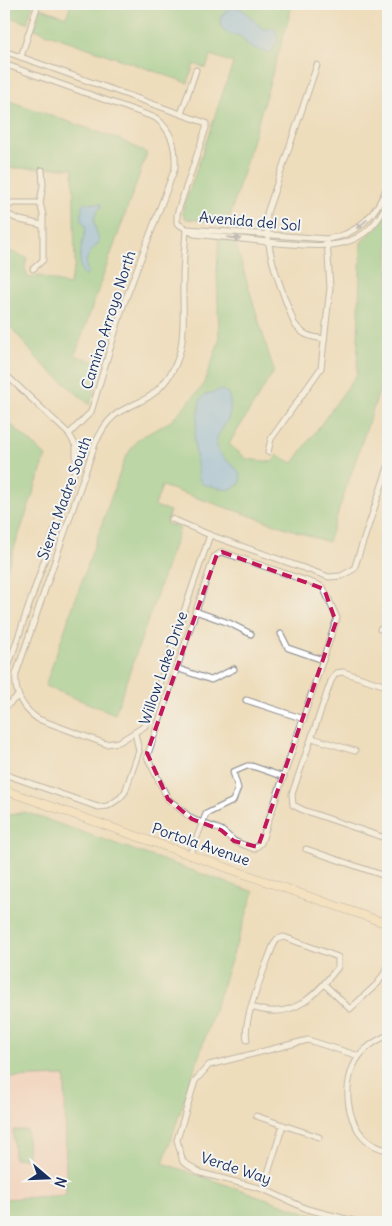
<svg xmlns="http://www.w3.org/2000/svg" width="392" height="1226" font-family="Delius,sans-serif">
	<rect width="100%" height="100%" fill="#f6f6f2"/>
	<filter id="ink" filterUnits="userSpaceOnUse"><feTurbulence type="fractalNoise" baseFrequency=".02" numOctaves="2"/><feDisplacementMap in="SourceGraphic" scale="10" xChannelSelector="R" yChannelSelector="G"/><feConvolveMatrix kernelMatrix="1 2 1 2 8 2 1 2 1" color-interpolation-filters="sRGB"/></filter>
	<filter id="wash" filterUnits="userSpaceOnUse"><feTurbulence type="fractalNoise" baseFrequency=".0096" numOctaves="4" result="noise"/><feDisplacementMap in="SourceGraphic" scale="20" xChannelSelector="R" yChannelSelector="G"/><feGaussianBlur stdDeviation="1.12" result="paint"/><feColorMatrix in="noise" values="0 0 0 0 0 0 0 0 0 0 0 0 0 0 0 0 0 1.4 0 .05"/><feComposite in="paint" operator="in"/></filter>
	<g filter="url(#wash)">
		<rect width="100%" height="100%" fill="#edb"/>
		<path fill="#f7d0ca" d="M65,1076L66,1195L4,1199V1078Z"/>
		<g fill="#81ce8d" stroke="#4e7e76">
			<path d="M4,4H33L27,23L4,15Z"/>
			<path d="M71,4H293L228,223L186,219L182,212L233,63L211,55L206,68L194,64L188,83L34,29L41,8L66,17Z"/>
			<path d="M4,99L121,140L147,153L75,355L102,364L90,405L40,362L4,319V249L27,258L25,268L28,278L40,276L69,285L75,265L73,168H4Z"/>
			<path d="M388,205V365L328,542L162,486L155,506L170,511L166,523L180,528L115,714L45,686L125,458L138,439L171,421L203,386L219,341L217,270L219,238L234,239L274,371L229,444L247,459L272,462L278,455L293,463L357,374L361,242L383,221Z"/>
			<path d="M4,418L46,456L4,578Z"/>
			<path d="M25,812L254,892L163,1163L334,1222H4V1199L66,1195L65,1076L4,1078V816Z"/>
			<path d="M13,1130H27L28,1158L14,1159Z"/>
		</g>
		<g fill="#7ebdf2" stroke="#4c76a8">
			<path d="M236,7L243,10L263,29L275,28L278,40L273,50L268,53L250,47L239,35H231L221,27V16L230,8Z"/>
			<path d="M85,203L101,204V207C88,218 97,229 99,242C91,252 82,258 88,272L85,276C75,263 83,243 86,228L82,221V205Z"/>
			<path d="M221,390L228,393C238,426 212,429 217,447C221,463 245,466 240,484L228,490L202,484L199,478L194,440L200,401L204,395Z"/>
		</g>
	</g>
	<g filter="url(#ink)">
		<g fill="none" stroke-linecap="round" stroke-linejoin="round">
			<defs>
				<g id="street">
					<path d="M4,51L206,123V128L177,214V223L194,234C222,237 250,240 278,243C325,247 366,253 388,201"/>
					<path d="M21,57L38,4"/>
					<path d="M4,64L156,118C172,131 176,147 175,168L123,306L91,412L69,434L76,446V467L4,679"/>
					<path d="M317,65L267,213C265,253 281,287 294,323C302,335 310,337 324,339"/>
					<path d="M181,114L196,70"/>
					<path d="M4,210L12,203H40"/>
					<path d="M4,213L20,220L42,225"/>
					<path d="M187,229L327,239C358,235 378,213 388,184"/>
					<path d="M186,230C185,246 183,263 183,279C182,323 191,361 154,393C143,403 125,406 114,416C105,423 100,434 95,444L16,674C14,694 22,708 38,719L106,744L119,742L145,726L210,535"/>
					<path d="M33,269L43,260V215L40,203L43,185L42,170"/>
					<path d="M4,373L69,434"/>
					<path d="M268,452L271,439L321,368L330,288L327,239"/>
					<path d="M172,519L210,535L329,577L341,576L354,569L388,467"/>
					<path d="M222,552L319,585L324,589L337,618L261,843L254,849L234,841L221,830L192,819L168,799L147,757L214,557Z"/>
					<path d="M195,611L229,623L251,634"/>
					<path d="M380,629L388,631"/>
					<path d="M281,634L288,648L323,660"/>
					<path d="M176,668L211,680L234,669"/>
					<path d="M388,682L383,685L343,672L336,673L331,681L292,794L293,805L303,810L388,839"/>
					<path d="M246,700L304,719"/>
					<path d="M4,708L18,696"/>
					<path d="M312,738L355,751"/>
					<path d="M4,774L98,807L108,806L120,798L125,792L139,751L135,733"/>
					<path d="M306,849L388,877"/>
					<path d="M190,855L206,814L233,801L238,788L233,772L247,766H252L284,777"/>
					<path d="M324,984L350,1009L378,983L388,967"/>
					<path d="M388,1035C377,1040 368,1045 360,1055C337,1084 347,1144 388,1150"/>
					<path d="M247,1040C242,1020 265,968 273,946L277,939L284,937L338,957V967C316,995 293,1022 252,1007"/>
					<path d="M256,1116L319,1137"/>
					<path d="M263,1189L283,1125"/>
					<path d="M358,1222L307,1209L263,1189L201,1173L183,1162L177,1140L195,1081L209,1065L308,1040L359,1056"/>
				</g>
				<path id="secondary" d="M4,790L388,924"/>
			</defs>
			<use href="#street" stroke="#84868c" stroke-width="7"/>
			<use href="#secondary" stroke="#84868c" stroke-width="9"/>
			<use href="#street" stroke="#fff" stroke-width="5"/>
			<use href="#secondary" stroke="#fbe6c4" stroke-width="8"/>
		</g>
		<defs><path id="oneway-solid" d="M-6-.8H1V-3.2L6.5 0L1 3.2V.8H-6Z" transform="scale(1.25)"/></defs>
		<g fill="#8d97ae">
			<use href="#oneway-solid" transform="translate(362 224) rotate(141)"/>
			<use href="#oneway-solid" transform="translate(234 238) rotate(6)"/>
		</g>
	</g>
	<path d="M0 0H392V1226H0ZM222,552L324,589L336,622L258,847L234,841L221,830L192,819L168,799L147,753L217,554Z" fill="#edb" fill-opacity=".55" fill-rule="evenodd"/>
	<path fill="none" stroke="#c2185b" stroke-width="4" stroke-dasharray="10 6" stroke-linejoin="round" d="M222,552L324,589L336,622L258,847L234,841L221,830L192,819L168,799L147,753L217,554Z"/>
	<g text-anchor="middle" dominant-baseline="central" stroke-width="4" stroke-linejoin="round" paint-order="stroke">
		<g font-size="15" fill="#1b2f5e" stroke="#f6f6f2">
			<text transform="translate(250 221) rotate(5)">Avenida del Sol</text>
			<text transform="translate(108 320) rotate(-72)">Camino Arroyo North</text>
			<text transform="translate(64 498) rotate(-70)">Sierra Madre South</text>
			<text transform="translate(163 668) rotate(-71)">Willow Lake Drive</text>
			<text transform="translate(201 844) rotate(19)">Portola Avenue</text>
			<text transform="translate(236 1168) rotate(18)">Verde Way</text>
		</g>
	</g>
	<rect width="392" height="1226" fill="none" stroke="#f6f6f2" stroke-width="20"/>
	<g transform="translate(48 1178) rotate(109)" stroke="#f6f6f2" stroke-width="4" paint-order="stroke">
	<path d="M0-4L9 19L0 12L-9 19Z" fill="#1b2f5e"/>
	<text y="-8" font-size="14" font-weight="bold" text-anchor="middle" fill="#1b2f5e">N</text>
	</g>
</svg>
